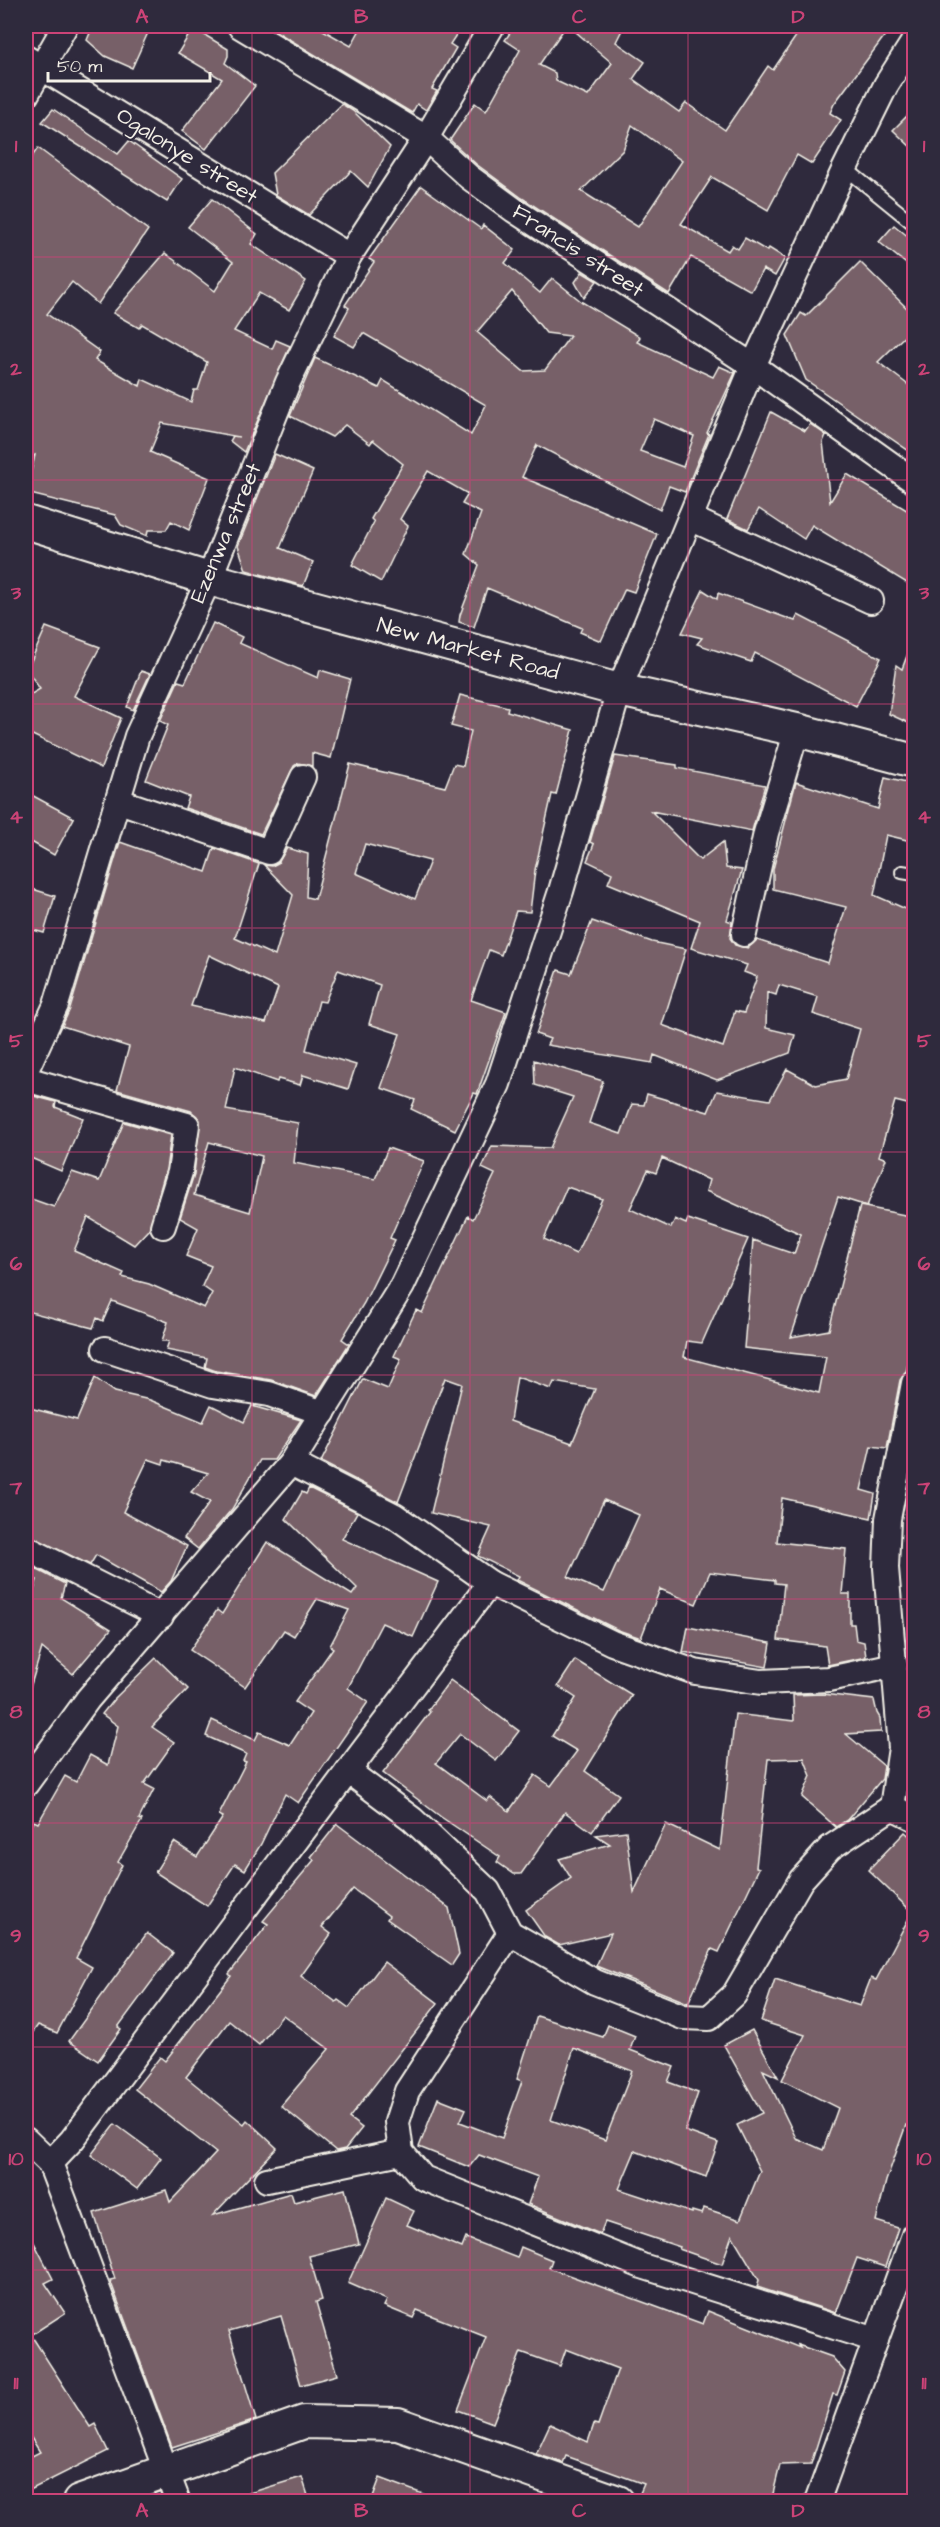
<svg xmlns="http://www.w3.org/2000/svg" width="940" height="2527" font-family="'Architects Daughter',sans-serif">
	<rect width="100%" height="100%" fill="#2f2a3d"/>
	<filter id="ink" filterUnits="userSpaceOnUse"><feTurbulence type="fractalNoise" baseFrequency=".0167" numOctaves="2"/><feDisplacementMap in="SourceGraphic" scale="12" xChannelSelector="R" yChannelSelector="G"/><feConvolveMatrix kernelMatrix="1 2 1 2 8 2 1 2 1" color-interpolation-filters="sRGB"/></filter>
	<g filter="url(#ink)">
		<g fill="#776068" stroke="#f4f1e8" stroke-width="1.5" fill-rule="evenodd">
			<path d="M93,26H151L132,68L105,56L87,40Z"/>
			<path d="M267,26H316L351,46L362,26H462L450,44L456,48L432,89L437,91L426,110L417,104L412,113Z"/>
			<path d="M515,26H566L539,65L555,73L556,81L588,96L612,63L569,26H624L616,42L645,62L633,79L679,112L686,103L725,130L768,66L773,70L803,26H892L834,104L830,113L841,120L812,164L797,155L768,210L712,177L681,224L728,251L732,245L738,249L745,238L767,251L769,248L785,258L775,276L763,269L751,291L691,257L669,294L522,198L476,164L450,140L475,103L486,111L520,50L505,40ZM632,125L682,161L638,227L581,191L623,150Z"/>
			<path d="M193,28L228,49V56L225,63L255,86L206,149L182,131L222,79L178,53Z"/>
			<path d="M342,104L353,111L390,147L368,187L351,171L309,215L276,195L272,173Z"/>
			<path d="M915,108V151L893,130Z"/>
			<path d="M53,109L118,154L129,141L182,179L167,202L42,122Z"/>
			<path d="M38,148L148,230L98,304L72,282L47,314L100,352L95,360L140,386L142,379L191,402L194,390H198L207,362L142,324L139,328L113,313L165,253L215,291L233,262L188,227L212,199L257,234L251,244L306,281L289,310L259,293L234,331L272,349L276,340L290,346L244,452L230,441L233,436L239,437L162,423L150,452L209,478L189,530L171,521L166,530H148L147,536L121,525L115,515L26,493L35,455L26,459V165Z"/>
			<path d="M421,186L481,229L483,225L515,250L505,263L540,293L552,278L582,302L640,337L637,342L713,377L719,366L735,373L707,433L709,434L685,492L669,486L660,510L537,445L522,477L657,534L634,592L625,589L601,641L580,632L582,628L487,588L474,627L459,622L460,615L479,565L466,554L481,513L462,504L468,494L428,471L400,519L408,526L381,582L352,565L374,522L371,519L403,464L373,440L370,444L345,425L332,437L290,416L315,358L379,388L383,380L471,435L486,405L363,333L354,347L334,336L349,308L345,305L374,262L369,259ZM512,291L546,333L570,336L545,370L523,371L477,332ZM654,419L694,436L683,467L640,451Z"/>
			<path d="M894,225L915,242V271L879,242Z"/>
			<path d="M860,262L915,316V326L878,362L915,390V455L806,380L787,335L801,313L806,316Z"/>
			<path d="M582,272L597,281L584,298L575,282Z"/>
			<path d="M771,412L805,431L810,424L826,435L823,442L830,502L847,474L915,515V588L812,525L804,539L759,509L748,529L727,519Z"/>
			<path d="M275,454L313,471L280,548L313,562L303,586L246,570L238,546Z"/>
			<path d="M703,590L717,599L718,593L795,621L798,615L881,658L856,706L755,653L751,662L697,644L702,638L682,633Z"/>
			<path d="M213,623L242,637L239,643L318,678L320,670L350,679L331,758L312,753V766L298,763L294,766L261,834L185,808L189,797L146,780L168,725L160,721L178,681L185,683Z"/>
			<path d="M46,627L100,647L74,696L121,718L101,768L26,732V703L28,696L40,689L27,670Z"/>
			<path d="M913,640H915V726L889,714L896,665L902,669Z"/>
			<path d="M141,671L150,674L133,710L127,707Z"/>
			<path d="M460,695L508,707L507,711L573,730L556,795L552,794L535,870L530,912L516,911L501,955L489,950L471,1000L506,1012L477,1094L474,1093L455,1130L411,1109L415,1100L381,1088L400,1034L369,1024L380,985L338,970L325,1002L319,1001L306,1050L356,1065L348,1089L303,1075L300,1085L278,1079L277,1082L235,1067L226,1110L298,1123L294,1163L375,1179L388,1148L424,1161L390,1238L395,1240L364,1303L342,1339L349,1344L316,1396L271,1380L216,1371L205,1367L207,1358L166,1350L169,1341H162L168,1322L112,1301L103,1321L97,1318L93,1328L26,1311V1197L54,1207L72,1172L99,1181L124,1122L171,1135L166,1169L149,1229L134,1245L88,1217L74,1251L124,1273L122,1277L149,1284L204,1308L212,1293L202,1286L211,1266L186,1256L198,1228L180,1218L194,1174L200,1120L191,1111L117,1090L129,1047L62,1026L70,1009L120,842L206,872L214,848L259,864L235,938L275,956L293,895L264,865L272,866L278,863L287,848L308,854L306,897L315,899L350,764L445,787L454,764L463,766L471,731L451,726ZM365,844L430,861L415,899L356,873ZM209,955L278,988L266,1023L191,1006ZM209,1142L262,1156L250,1212L194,1195Z"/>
			<path d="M615,756L677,765V768L765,785L752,831L651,811L700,860L723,842L726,868L742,870L727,920L732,922L730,938L735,945L748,948L757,940L828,963L846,907L773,889V869L796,782L878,809L885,777L915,784V842L886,835L874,895L915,913V1106L895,1101L879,1156L886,1159L867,1206L838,1197L791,1337L829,1330L860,1206L915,1217V1333L906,1372L900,1380L887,1448L871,1446L861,1490L875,1494L871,1518L782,1498L777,1542L846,1549L842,1594H850V1624H854L856,1640L864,1642L866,1657L828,1665L825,1646L778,1640L784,1584L775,1583V1580L710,1572L696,1604L660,1589L641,1638L618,1630L517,1580L519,1576L478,1556L491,1527L431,1513L462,1384L445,1378L398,1502L321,1462L363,1379L388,1389L401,1359L394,1356L416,1310L422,1313L468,1216L473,1219L495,1174L482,1168L492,1146L550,1148L573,1097L535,1085L534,1060L603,1081L589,1123L621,1134L632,1104L644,1105L647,1094L708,1112L717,1091L770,1100L787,1069L816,1085L846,1079L860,1029L813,1014L818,997L779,985L776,995L767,992L766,1028L795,1035L790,1053L717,1080L654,1055L652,1063L547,1045L550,1039L536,1034L558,970L571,974L592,921L652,942L686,949L662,1025L723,1047L735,1011L744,1013L757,977L744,972L747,965L691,948L700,921L608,883L612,873L587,861L594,844L590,842ZM662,1158L709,1180L706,1191L801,1234L794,1254L753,1240L744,1348L826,1357L819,1393L684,1357L687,1341L702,1343L748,1239L688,1219L686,1224L675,1219L671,1228L630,1209L648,1170L656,1173ZM567,1187L602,1199L576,1254L544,1239ZM517,1377L551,1389L554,1382L595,1389L572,1443L510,1421ZM604,1500L639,1515L604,1592L568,1577Z"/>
			<path d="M26,792L74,818L54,855L26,839Z"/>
			<path d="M26,887L55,896L44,933L26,928Z"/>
			<path d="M26,1094L56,1102L55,1107L83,1118L61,1171L26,1156Z"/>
			<path d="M95,1378L115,1392L150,1400L203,1422L211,1405L244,1422L252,1406L301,1420L274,1460H260L232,1509L198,1549L184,1538L210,1502L191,1492L208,1473L164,1460L163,1464L148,1459L123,1512L187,1546L171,1581L161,1592L96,1555L90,1565L26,1534V1407L77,1420Z"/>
			<path d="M309,1488L357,1512L342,1539L438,1582L413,1637L382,1623L348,1688L368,1702L298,1803L285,1794L261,1844L245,1870L235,1864L207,1906L155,1872L174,1842L197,1857L223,1817L219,1815L246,1762L243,1761L246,1754L206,1736L212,1720L255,1740L259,1732L290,1745L311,1713L295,1702L333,1648L330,1646L349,1610L317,1599L294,1636L284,1630L245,1687L190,1650L217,1610L222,1614L267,1542L352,1595L357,1588L286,1519L302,1492L306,1494Z"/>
			<path d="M26,1564L65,1584L61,1598L111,1629L73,1674L42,1648L30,1688L26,1687V1618L37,1580L26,1579Z"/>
			<path d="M688,1627L771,1643L767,1667L683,1652Z"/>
			<path d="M156,1658L188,1689L152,1727L174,1742L144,1784L154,1789L139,1819L142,1820L118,1862L122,1865L76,1958L92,1967L57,2033L38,2025L26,2042V1832L34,1821L38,1823L65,1776L76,1782L90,1755L108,1765L118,1726L102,1714L114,1699Z"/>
			<path d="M575,1660L632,1695L585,1771L619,1795L592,1832L565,1812L521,1874H514L497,1862L500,1857L441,1817L383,1773L430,1712L428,1710L450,1680L519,1731L496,1761L460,1734L436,1763L487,1801L490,1797L509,1811L535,1775L551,1786L577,1751L552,1736L576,1698L558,1686Z"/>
			<path d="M823,1694L874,1700L877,1713L880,1718L881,1732L846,1734L884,1766L882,1779L847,1820L836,1827L802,1797L811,1776L804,1758L768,1759L756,1867L759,1868L719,1952L712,1949L688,2003L596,1966L611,1933L559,1945L545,1937L526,1910L571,1878L559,1859L610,1844L596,1835L626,1831L634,1892L666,1824L720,1850L735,1714L794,1721L793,1695Z"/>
			<path d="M337,1824L449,1908L459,1954L452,1965L387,1919L389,1916L353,1889L322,1927L331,1934L301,1976L336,2002L338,2000L349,2008L384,1962L438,2003L349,2118L362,2128L345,2149L336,2151L281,2106L329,2049L283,2015L259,2045L229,2021L186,2077L244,2124L247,2120L277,2148L213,2215L291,2193L294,2202L345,2189L359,2244L309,2256L322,2300L316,2302L337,2375L301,2385L281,2316L229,2331L256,2420L172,2447L110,2280L115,2279L94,2213L166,2190L170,2202L216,2153L135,2089L160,2057L165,2061L231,1976L229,1974L268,1924L263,1921L314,1860L311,1857Z"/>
			<path d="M905,1832L915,1841V2128L906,2125L886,2181L876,2221L898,2228L885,2267L857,2258L836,2313L757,2287L759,2280L732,2235L722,2264L679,2249L680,2247L605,2222L600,2234L528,2204L538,2177L479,2155L469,2167L419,2147L438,2098L466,2109L460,2122L502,2138L522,2081L517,2079L537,2016L603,2037L608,2025L635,2036L630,2050L674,2067L668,2082L698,2093L685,2131L718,2143L706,2177L635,2151L619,2189L692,2213V2211L702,2214L704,2208L740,2220L760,2171L737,2125L762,2113L724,2045L752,2030L778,2077L763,2070L796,2138L823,2150L838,2108L782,2080L805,2035L761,2021L775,1979L860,2006L871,1978L876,1980L912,1912L868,1870ZM574,2048L632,2071L605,2140L551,2120Z"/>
			<path d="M147,1933L173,1953L118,2027L121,2029L98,2061L69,2041Z"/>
			<path d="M115,2124L161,2158L137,2189L91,2155Z"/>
			<path d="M386,2198L414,2211L407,2225L462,2248L466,2238L517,2258L521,2247L552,2260L549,2268L654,2306L703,2324L708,2311L800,2348L798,2345L832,2357L845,2372L837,2395L833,2394L811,2464L780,2465L771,2502H665L640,2493L644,2484L566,2456L563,2463L536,2454L550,2424L588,2442L594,2424L598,2425L618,2369L566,2349L560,2366L521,2352L493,2423L458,2410L486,2337L417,2310L413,2318L384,2306L387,2300L348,2283Z"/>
			<path d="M26,2227L53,2279L45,2283L65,2313L31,2335L90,2427L95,2424L108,2451L26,2492V2459L40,2452L26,2430Z"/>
			<path d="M302,2477L310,2502H237L236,2497Z"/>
			<path d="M380,2478L439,2500V2502H371Z"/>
		</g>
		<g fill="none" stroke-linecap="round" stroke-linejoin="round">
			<defs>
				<g id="service">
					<path d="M845,168L914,224"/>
					<path d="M902,872L914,874"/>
				</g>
				<g id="minor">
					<path d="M240,26L426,138L469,177L514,210L753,366L914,481"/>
					<path d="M26,58L349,256"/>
					<path d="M26,95L65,26"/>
					<path d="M690,518L871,601"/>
					<path d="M119,801L269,852L303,777"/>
					<path d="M744,934L766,833L797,730"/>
					<path d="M26,1070L56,1005L137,736L209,579L288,382L349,256L426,138L492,26"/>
					<path d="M26,1079L187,1125L180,1172L163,1226"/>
					<path d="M105,1349L213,1385L269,1394L323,1413"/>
					<path d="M914,1383L888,1519L886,1568L901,1748L892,1807L914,1818"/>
					<path d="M291,1463L395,1516L490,1583L348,1771L412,1819L488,1891L510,1933L595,1982L683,2017L709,2018L734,1995L801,1880L830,1848L892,1807"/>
					<path d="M26,1548L161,1616"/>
					<path d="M490,1583L612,1643L695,1672L761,1682L829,1679L895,1665"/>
					<path d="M26,1784L88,1699L291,1463L402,1286L498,1084L561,891L619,690L690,518L753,366L845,168L886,85L914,41"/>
					<path d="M510,1933L407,2091L397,2122L401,2152L423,2178L642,2266L876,2340"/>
					<path d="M26,2140L50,2163L178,2502"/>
					<path d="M50,2163L72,2140L348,1771"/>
					<path d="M267,2180L401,2152"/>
					<path d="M817,2502L914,2235"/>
				</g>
				<g id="tertiary">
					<path d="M26,522L209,579L619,690L797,730L914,761"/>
					<path d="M79,2502L304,2422L398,2424L618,2502"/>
				</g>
			</defs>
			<use href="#service" stroke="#f4f1e8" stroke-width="16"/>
			<use href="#minor" stroke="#f4f1e8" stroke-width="28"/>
			<use href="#tertiary" stroke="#f4f1e8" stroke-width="36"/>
			<use href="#service" stroke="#2f2a3d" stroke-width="12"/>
			<use href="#minor" stroke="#2f2a3d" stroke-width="24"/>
			<use href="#tertiary" stroke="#2f2a3d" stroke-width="32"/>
		</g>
	</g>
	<path fill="none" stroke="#cc4377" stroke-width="1.5" stroke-opacity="0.55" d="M252,26V2502M470,26V2502M688,26V2502M26,257H914M26,480H914M26,704H914M26,928H914M26,1152H914M26,1375H914M26,1599H914M26,1823H914M26,2047H914M26,2270H914"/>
	<g text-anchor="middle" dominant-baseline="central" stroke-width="4.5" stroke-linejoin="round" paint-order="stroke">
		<g font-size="22" fill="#f4f1e8" stroke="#2f2a3d">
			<text transform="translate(187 156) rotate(32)">Ogalonye street</text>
			<text transform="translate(578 251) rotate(33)">Francis street</text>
			<text transform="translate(226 533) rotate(-67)">Ezenwa street</text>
			<text transform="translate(468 649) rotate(15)">New Market Road</text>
		</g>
	</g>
	<rect width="940" height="2527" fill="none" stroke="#2f2a3d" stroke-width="66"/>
	<path d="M48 72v9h162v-9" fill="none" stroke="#f4f1e8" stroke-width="3"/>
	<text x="57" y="72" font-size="18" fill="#f4f1e8" stroke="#2f2a3d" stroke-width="4.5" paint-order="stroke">50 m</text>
	<rect x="33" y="33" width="874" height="2461" fill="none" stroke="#cc4377" stroke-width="2"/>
	<g font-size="20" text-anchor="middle" font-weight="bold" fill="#cc4377">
		<text x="142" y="23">A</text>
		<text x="361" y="23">B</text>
		<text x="579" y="23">C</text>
		<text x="798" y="23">D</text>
		<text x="16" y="152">1</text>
		<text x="924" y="152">1</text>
		<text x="16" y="375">2</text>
		<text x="924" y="375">2</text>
		<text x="16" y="599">3</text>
		<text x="924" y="599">3</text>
		<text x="16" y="823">4</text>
		<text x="924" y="823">4</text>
		<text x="16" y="1047">5</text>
		<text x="924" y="1047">5</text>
		<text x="16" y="1270">6</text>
		<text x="924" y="1270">6</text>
		<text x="16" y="1494">7</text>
		<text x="924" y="1494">7</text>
		<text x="16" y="1718">8</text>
		<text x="924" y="1718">8</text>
		<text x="16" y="1942">9</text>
		<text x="924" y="1942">9</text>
		<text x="16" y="2165">10</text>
		<text x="924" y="2165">10</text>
		<text x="16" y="2389">11</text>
		<text x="924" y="2389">11</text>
		<text x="142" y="2517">A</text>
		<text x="361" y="2517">B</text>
		<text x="579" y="2517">C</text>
		<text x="798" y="2517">D</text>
	</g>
</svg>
